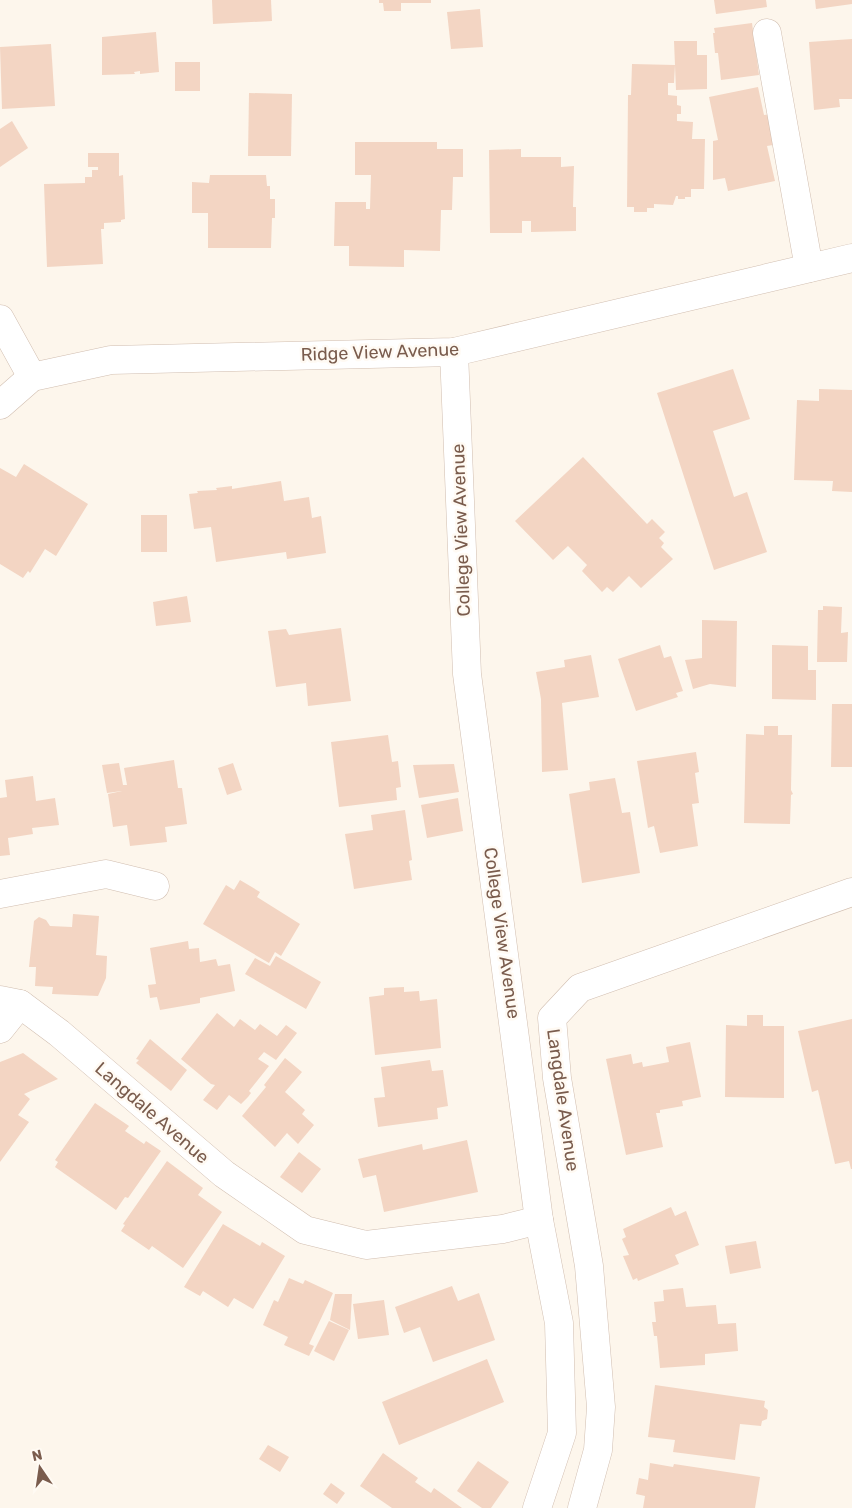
<svg xmlns="http://www.w3.org/2000/svg" width="852" height="1508" font-family="Rubik,sans-serif">
	<rect width="100%" height="100%" fill="#fdf6ec"/>
	<g fill="#f3d5c3">
		<path d="M212,0H271L272,21L213,24Z"/>
		<path d="M379,0H431V3H401V11H384L383,3H379Z"/>
		<path d="M714,0H766L767,7L716,14Z"/>
		<path d="M815,0H852V4L816,9Z"/>
		<path d="M480,9L483,47L451,49L447,12Z"/>
		<path d="M752,23L759,75L721,80L718,53H715L713,33H715L714,28Z"/>
		<path d="M156,32L159,72L140,74V71L134,72L135,74L102,75V37Z"/>
		<path d="M852,39V99H839L840,107L814,110L809,42Z"/>
		<path d="M674,41H697V55H707V89L676,90Z"/>
		<path d="M51,44L55,106L2,109L0,47Z"/>
		<rect x="175" y="62" width="25" height="29"/>
		<path d="M632,64L675,65L674,83H668V95L677,96V105L681,106V114H677V121L693,122L692,139H705L704,189H691V197H685V199H678V196H676L673,205L654,204V208H647V212H634V207H627L628,95H631Z"/>
		<path d="M758,87L764,115L772,114L779,144L767,146L775,181L728,191L725,178L713,180V141L718,140L709,97Z"/>
		<path d="M249,93L292,94L291,156H248Z"/>
		<path d="M12,121L28,148L0,167V129Z"/>
		<path d="M355,142H437V149H463V177H453L452,210H441L440,251L404,250V267L349,266V246H334L335,202H366V209H370L371,175H355Z"/>
		<path d="M521,149V157H561V167L574,166L573,207H576V231L531,232V221H522V233H490L489,150Z"/>
		<path d="M88,153H119V176L123,175L125,219L121,220V222L104,223V229H101L103,264L47,267L44,184L85,183V177H92V170H98V167H88Z"/>
		<path d="M210,175H266L267,186H270V199H275V218H272L271,248H208V213H192V182L209,183Z"/>
		<path d="M733,369L750,419L713,431L734,497L747,492L767,552L714,570L657,393Z"/>
		<path d="M819,389L852,390V492L832,491L833,481L794,480L797,400L819,401Z"/>
		<path d="M583,457L647,524L652,519L665,532L659,538L664,543L661,547L673,559L641,588L629,576L613,592L607,587L602,592L582,571L587,565L568,546L553,560L515,521Z"/>
		<path d="M24,464L88,504L56,556L45,549L30,573L28,571L23,578L0,564V468L16,477Z"/>
		<path d="M281,481L284,501L309,497L312,518L321,516L326,553L287,559L286,552L216,562L211,527L194,529L189,494L198,493L197,491L217,490L216,488L232,486V489Z"/>
		<rect x="141" y="515" width="26" height="37"/>
		<path d="M187,596L191,622L156,626L153,602Z"/>
		<path d="M823,606L842,607L841,633L848,632L847,662H817L818,610H823Z"/>
		<path d="M702,620L737,621L736,687L710,684L693,689L685,660L702,658Z"/>
		<path d="M341,628L351,701L308,706L306,683L276,687L268,631L286,629L289,635Z"/>
		<path d="M660,645L664,658L671,656L683,691L676,693L678,697L636,711L618,659Z"/>
		<path d="M772,645L808,646V670H816V700L772,699Z"/>
		<path d="M591,655L599,697L562,703L568,770L542,772L541,699L536,672L565,667L564,660Z"/>
		<path d="M832,704H852V767H831Z"/>
		<path d="M764,726H778V735H792L791,790L793,794L791,795L790,824L744,823L746,734L764,735Z"/>
		<path d="M388,735L392,762L398,761L401,787L396,788L397,800L339,807L331,742Z"/>
		<path d="M696,752L699,772L695,773L699,803L692,804L698,846L660,853L654,826L648,828L637,761Z"/>
		<path d="M174,760L178,788H182L187,824L165,827L167,842L130,846L127,825L113,827L108,794L122,791L107,793L102,765L119,763L123,785H127L124,768Z"/>
		<path d="M233,763L242,790L227,795L218,768Z"/>
		<path d="M454,764L459,792L419,798L413,765Z"/>
		<path d="M33,776L36,801L55,798L59,825L32,828L33,834L8,838L10,855L0,856V798L7,797L5,780Z"/>
		<path d="M615,778L622,813L630,812L640,873L582,883L569,794L590,790L589,782Z"/>
		<path d="M458,798L463,831L427,838L421,805Z"/>
		<path d="M405,810L412,860L409,861L412,880L354,889L345,834L373,830L371,815Z"/>
		<path d="M240,880L260,892L257,897L300,924L281,956L275,952L269,963L203,924L226,885L234,890Z"/>
		<path d="M73,914L99,916L96,955L107,956L106,978L98,996L52,994L53,987L35,986L36,967H29L34,921L39,917L46,920L50,926L72,927Z"/>
		<path d="M188,941L189,949L199,948L200,962L216,959L218,966L230,964L235,991L200,998V1003L160,1010L157,997L150,998L148,985L156,984L150,948Z"/>
		<path d="M276,956L321,982L306,1009L245,974L255,958L270,966Z"/>
		<path d="M404,987V992L419,991L420,1001L437,999L441,1048L375,1055L369,997L384,995V988Z"/>
		<path d="M217,1013L234,1027L240,1019L255,1030L260,1024L277,1036L286,1025L297,1033L276,1060L264,1052L258,1059L269,1066L249,1091L251,1093L248,1097L241,1104L229,1095L217,1110L203,1100L215,1085L211,1084L181,1059Z"/>
		<path d="M747,1015H763V1026H784V1098L725,1097L726,1025L747,1026Z"/>
		<path d="M852,1019V1169H851L849,1161L835,1164L818,1090L812,1092L798,1031Z"/>
		<path d="M150,1039L187,1070L171,1091L136,1063L139,1060L136,1059Z"/>
		<path d="M690,1042L701,1097L682,1101L683,1106L660,1110V1113H656L663,1147L626,1155L606,1059L631,1054L633,1064L642,1062L643,1067L669,1062L666,1047Z"/>
		<path d="M23,1053L58,1079L24,1094L30,1099L18,1115L29,1122L0,1162V1062Z"/>
		<path d="M285,1058L302,1072L285,1092L305,1110L302,1114L314,1125L298,1144L287,1133L275,1147L242,1116L266,1087L264,1085Z"/>
		<path d="M430,1060L432,1071L443,1070L448,1106L437,1108L438,1119L378,1127L374,1098L385,1097L381,1067Z"/>
		<path d="M95,1103L129,1126L125,1131L144,1144L146,1141L161,1151L128,1198L125,1197L116,1210L55,1167L58,1162L55,1160Z"/>
		<path d="M467,1140L478,1192L384,1212L376,1175L363,1178L358,1159L422,1144L423,1150Z"/>
		<path d="M299,1152L321,1169L302,1193L280,1177Z"/>
		<path d="M167,1161L203,1188L198,1195L222,1212L183,1268L152,1246L149,1250L121,1231L125,1225L123,1224Z"/>
		<path d="M671,1207L675,1216L686,1211L699,1245L675,1255L679,1264L638,1281L637,1278L633,1280L623,1256L629,1255L622,1239L626,1237L623,1229Z"/>
		<path d="M223,1224L260,1246L262,1242L285,1256L253,1309L234,1298L228,1307L203,1291L200,1296L184,1287Z"/>
		<path d="M756,1241L761,1268L730,1274L725,1246Z"/>
		<path d="M289,1278L303,1284L305,1280L333,1293L309,1344L314,1346L309,1356L284,1345L288,1337L263,1325L274,1300L278,1302Z"/>
		<path d="M452,1286L458,1301L479,1293L495,1340L433,1362L420,1327L404,1333L395,1307Z"/>
		<path d="M683,1288L686,1307L716,1305L718,1324L736,1323L738,1351L705,1354V1365L660,1368L657,1336H654L652,1322H656L654,1302L664,1301L663,1290Z"/>
		<path d="M335,1294H352L350,1330L330,1320Z"/>
		<path d="M384,1300L389,1335L358,1339L353,1304Z"/>
		<path d="M329,1321L349,1330L334,1361L314,1351Z"/>
		<path d="M487,1359L504,1402L399,1445L382,1402Z"/>
		<path d="M655,1385L765,1401L764,1407L768,1410L767,1419L762,1421L761,1426L740,1424L735,1460L673,1452L675,1440L648,1437Z"/>
		<path d="M268,1445L289,1457L280,1472L259,1459Z"/>
		<path d="M383,1453L418,1478L415,1482L431,1493L434,1488L462,1508H392L360,1486Z"/>
		<path d="M478,1461L509,1482L491,1508H482L457,1491Z"/>
		<path d="M650,1463L673,1467L674,1464L760,1477L755,1508H643L645,1496L636,1494L639,1478L648,1480Z"/>
		<path d="M331,1483L345,1493L337,1504L323,1494Z"/>
	</g>
	<g fill="none" stroke-linecap="round" stroke-linejoin="round">
		<defs>
			<g id="minor">
				<path d="M767,33L809,268"/>
				<path d="M0,319L32,377"/>
				<path d="M454,352L467,674L539,1220L559,1323L562,1433L537,1508"/>
				<path d="M0,405L32,377L111,360L454,352L852,258"/>
				<path d="M0,894L106,874L155,886"/>
				<path d="M0,1000L20,1004L59,1033L224,1174L305,1230L366,1245L503,1229L539,1220"/>
				<path d="M0,1029L20,1004"/>
				<path d="M582,1508L598,1450L601,1407L589,1266L557,1078L552,1018L580,988L852,892"/>
			</g>
		</defs>
		<use href="#minor" stroke="#d1beb0" stroke-width="29"/>
		<use href="#minor" stroke="#fff" stroke-width="28"/>
	</g>
	<g text-anchor="middle" dominant-baseline="central" stroke-width="5" stroke-linejoin="round" paint-order="stroke">
		<g font-size="18" fill="#7a5c4d" stroke="#fffaf3">
			<text transform="translate(380 352) rotate(-2)">Ridge View Avenue</text>
			<text transform="translate(461 530) rotate(-92)">College View Avenue</text>
			<text transform="translate(502 933) rotate(82)">College View Avenue</text>
			<text transform="translate(563 1100) rotate(82)">Langdale Avenue</text>
			<text transform="translate(152 1113) rotate(41)">Langdale Avenue</text>
		</g>
	</g>
	<g transform="translate(40 1468) rotate(347)" stroke="#fffaf3" stroke-width="4" paint-order="stroke">
	<path d="M0-4L9 19L0 12L-9 19Z" fill="#7a5c4d"/>
	<text y="-8" font-size="14" font-weight="bold" text-anchor="middle" fill="#7a5c4d">N</text>
	</g>
</svg>
